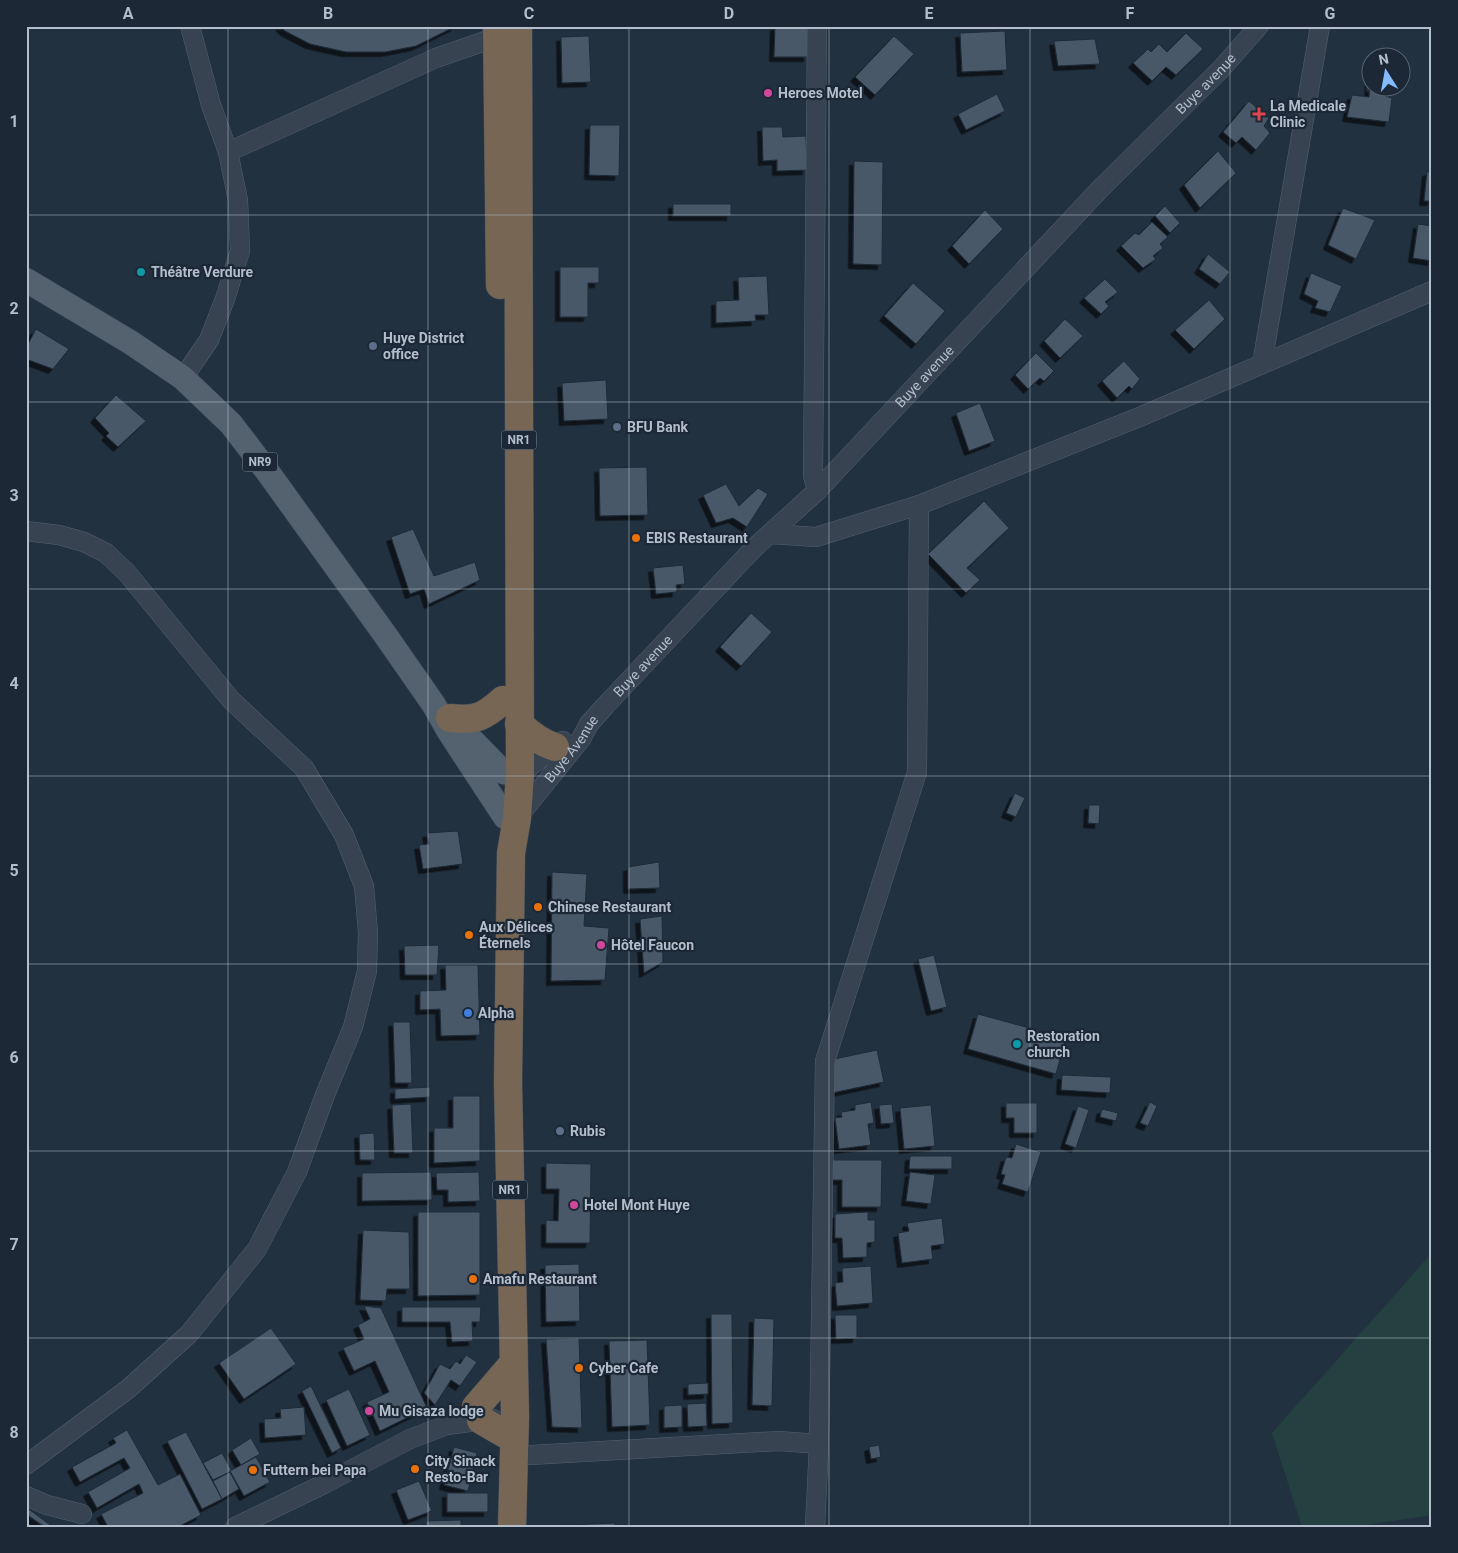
<svg xmlns="http://www.w3.org/2000/svg" width="1458" height="1553" font-family="Roboto,sans-serif">
	<defs>
		<filter id="shadow"><feDropShadow dx="-4.5" dy="4.5" stdDeviation="0" flood-color="#0009"/></filter>
	</defs>
	<rect width="100%" height="100%" fill="#223140"/>
	<path fill="#244041" d="M1432,1253V1515L1353,1527H1302L1272,1433Z"/>
	<g fill="#485869" stroke="#1e2a37" filter="url(#shadow)">
		<path d="M280,26H456L416,46L385,52H346L310,44L285,31Z"/>
		<path d="M775,26H808V57H774Z"/>
		<path d="M1005,31L1007,70L962,72L960,33Z"/>
		<path d="M1186,33L1203,49L1176,75L1166,67L1152,81L1133,63L1148,49L1151,52L1159,44L1167,52Z"/>
		<path d="M589,36L591,82L562,83L561,37Z"/>
		<path d="M894,36L914,54L875,95L855,77Z"/>
		<path d="M1095,39L1100,64L1058,66L1054,41Z"/>
		<path d="M1370,81V88H1386L1385,96L1392,98L1389,122L1347,117L1352,95L1369,97Z"/>
		<path d="M997,94L1005,111L966,130L958,114Z"/>
		<path d="M1249,101L1269,118L1264,126L1270,133L1256,150L1242,137L1236,143L1223,132Z"/>
		<path d="M590,125H620L619,176L589,175Z"/>
		<path d="M762,127H782L783,137L806,136L807,170L777,171V160L763,161Z"/>
		<path d="M1218,151L1236,173L1200,208L1184,185Z"/>
		<path d="M854,161L883,162L882,265L853,264Z"/>
		<path d="M1432,171V201H1424L1427,172Z"/>
		<rect x="673" y="204" width="58" height="12"/>
		<path d="M1165,206L1180,223L1170,233L1155,216Z"/>
		<path d="M1343,208L1375,220L1356,259L1328,245Z"/>
		<path d="M985,210L1003,229L969,264L952,246Z"/>
		<path d="M1152,222L1168,237L1160,244L1163,248L1153,256L1156,259L1143,268L1121,246L1135,233L1139,235Z"/>
		<path d="M1418,224L1432,226V261L1413,258Z"/>
		<path d="M1208,254L1230,272L1220,284L1199,269Z"/>
		<path d="M560,267H599V283H588V317H560Z"/>
		<path d="M1311,273L1342,286L1330,312L1315,308L1318,301L1304,294Z"/>
		<path d="M767,276L769,315H755L756,321L716,323V301L739,300L738,277Z"/>
		<path d="M1105,279L1118,292L1105,302L1109,306L1101,314L1084,298Z"/>
		<path d="M913,283L945,311L916,344L884,316Z"/>
		<path d="M1209,300L1225,319L1194,349L1175,330Z"/>
		<path d="M1065,319L1083,336L1060,358L1044,341Z"/>
		<path d="M36,329L69,349L53,369L26,359V348Z"/>
		<path d="M1036,353L1054,371L1044,381L1040,378L1028,389L1015,375Z"/>
		<path d="M1124,361L1140,379L1132,389L1129,386L1117,398L1102,381Z"/>
		<path d="M606,380L608,419L564,421L562,383Z"/>
		<path d="M116,395L146,421L118,447L106,436L109,433L95,418Z"/>
		<path d="M980,403L995,441L969,451L956,413Z"/>
		<path d="M647,467L648,515L600,516L599,468Z"/>
		<path d="M726,484L739,506L758,488L768,494L747,527L733,518L716,523L703,495Z"/>
		<path d="M984,501L1009,528L967,568L980,580L966,593L928,554Z"/>
		<path d="M413,529L434,576L475,562L480,580L429,604L424,589L410,594L391,537Z"/>
		<path d="M683,565L685,584L676,585L677,592L656,594L653,568Z"/>
		<path d="M751,613L772,632L741,666L720,647Z"/>
		<path d="M1015,793L1025,798L1016,817L1006,813Z"/>
		<path d="M1089,805H1100L1099,824L1088,823Z"/>
		<path d="M458,831L463,864L423,869L419,845L429,844L427,833Z"/>
		<path d="M659,862L660,888L628,889V867Z"/>
		<path d="M552,872L587,874L584,926L609,928L605,980L551,981Z"/>
		<path d="M662,916L663,962L644,973L640,919Z"/>
		<path d="M439,945L437,975H405L404,946Z"/>
		<path d="M934,955L947,1007L931,1011L918,959Z"/>
		<path d="M445,965H478L480,1035L441,1036L440,1009L420,1010V991L446,990Z"/>
		<path d="M978,1014L1066,1038L1056,1074L968,1049Z"/>
		<path d="M393,1022H410L412,1083H395Z"/>
		<path d="M877,1050L884,1082L832,1093L825,1061Z"/>
		<path d="M1062,1075L1111,1077L1110,1093L1061,1090Z"/>
		<path d="M430,1087V1097L395,1099V1089Z"/>
		<path d="M453,1096H480V1161L434,1163V1128H453Z"/>
		<path d="M871,1102L874,1123L868,1124L871,1145L839,1149L835,1118L842,1117L841,1112L855,1110V1105Z"/>
		<path d="M1150,1102L1157,1106L1148,1126L1140,1123Z"/>
		<path d="M1006,1103H1037V1133H1014V1118H1006Z"/>
		<path d="M411,1104L413,1153H394L392,1105Z"/>
		<path d="M892,1104L894,1123L881,1124L879,1105Z"/>
		<path d="M931,1105L935,1146L904,1149L900,1108Z"/>
		<path d="M1078,1106L1089,1110L1076,1148L1065,1144Z"/>
		<path d="M1102,1109L1118,1113L1116,1121L1100,1117Z"/>
		<path d="M374,1133L375,1160H360L359,1134Z"/>
		<path d="M1016,1144L1041,1152L1028,1192L1002,1184L1005,1175L1001,1174L1006,1157L1012,1158Z"/>
		<path d="M910,1156H952V1169H909Z"/>
		<path d="M831,1160H882L881,1207H842V1180H831Z"/>
		<path d="M546,1163L591,1164L590,1243H546V1220L558,1221L559,1189H546Z"/>
		<path d="M431,1172L432,1200L362,1201V1173Z"/>
		<path d="M479,1172L480,1201L448,1202V1190H437L436,1173Z"/>
		<path d="M910,1172L935,1175L931,1204L906,1201Z"/>
		<path d="M418,1212H480V1295L418,1296Z"/>
		<path d="M868,1212V1220H875V1242L867,1243V1257L843,1258L842,1238H835V1214Z"/>
		<path d="M942,1218L945,1244L931,1246L933,1259L902,1263L898,1233L909,1231L907,1223Z"/>
		<path d="M363,1230L409,1232L410,1289H387L386,1301L360,1300Z"/>
		<path d="M579,1264L580,1321L546,1322L545,1265Z"/>
		<path d="M871,1266L873,1303L837,1306L835,1283L843,1282L842,1268Z"/>
		<path d="M364,1306L381,1308L427,1408L380,1431L367,1402L389,1392L375,1361L354,1371L343,1348L364,1339L358,1325L370,1319Z"/>
		<path d="M402,1307H481L480,1322H472L473,1341L452,1342L450,1322H402Z"/>
		<path d="M711,1314H732L733,1423L712,1424Z"/>
		<path d="M835,1315H857V1338L836,1339Z"/>
		<path d="M754,1318L774,1319L772,1406L752,1405Z"/>
		<path d="M271,1328L296,1364L244,1399L219,1363Z"/>
		<path d="M579,1338L582,1428L552,1427L546,1339Z"/>
		<path d="M647,1340L650,1425L612,1427L609,1341Z"/>
		<path d="M466,1355L477,1362L460,1386L451,1380L435,1405L424,1393L440,1364L450,1369L456,1361L460,1364Z"/>
		<path d="M708,1383V1394L688,1395V1384Z"/>
		<path d="M311,1386L341,1448L332,1453L302,1391Z"/>
		<path d="M349,1389L370,1435L347,1446L326,1400Z"/>
		<path d="M706,1403L707,1426L688,1427L687,1404Z"/>
		<path d="M682,1405V1427L664,1428V1406Z"/>
		<path d="M304,1407L306,1435L265,1438L264,1419L281,1418L280,1409Z"/>
		<path d="M127,1430L158,1485L180,1474L201,1515L178,1527H108L101,1514L143,1493L139,1484L97,1508L88,1492L130,1468L124,1458L80,1482L72,1467L116,1443L113,1438Z"/>
		<path d="M186,1432L222,1499L202,1509L167,1441Z"/>
		<path d="M251,1438L260,1454L241,1465L232,1450Z"/>
		<path d="M879,1445L881,1457L871,1459L869,1447Z"/>
		<path d="M454,1447L477,1453L468,1491L444,1485Z"/>
		<path d="M222,1453L232,1471L213,1480L203,1463Z"/>
		<path d="M256,1457L270,1482L244,1496L230,1471Z"/>
		<path d="M230,1472L239,1489L222,1499L213,1481Z"/>
		<path d="M419,1481L432,1511L408,1520L396,1490Z"/>
		<rect x="447" y="1493" width="41" height="19"/>
		<path d="M26,1507L53,1527H45L26,1514Z"/>
		<path d="M461,1520V1527H426V1521Z"/>
		<path d="M615,1523V1527H548V1526Z"/>
	</g>
	<g fill="none" stroke-linecap="round" stroke-linejoin="round">
		<defs>
			<g id="minor">
				<path d="M228,152L436,58L497,37L508,36"/>
				<path d="M1262,364L1320,26"/>
				<path d="M183,378L209,340L225,299L240,251L238,200L228,152L211,105L190,26"/>
				<path d="M817,491L813,475L817,26"/>
				<path d="M26,531L59,535L84,542L106,553L127,573L231,700L304,768L344,835L364,886L368,932L367,971L353,1027L325,1095L297,1172L257,1249L189,1334L128,1389L26,1465"/>
				<path d="M770,534L816,537L919,505L1142,416L1432,291"/>
				<path d="M520,774L563,741"/>
				<path id="s1" d="M517,818L581,739L589,724L605,706L753,549L817,491L1100,189L1221,69L1259,26"/>
				<path d="M513,1456L779,1441L819,1444L825,1061L917,772L919,505"/>
				<path d="M26,1496L47,1505L82,1514"/>
				<path d="M235,1527L324,1484L410,1439L447,1425L493,1419"/>
				<path d="M815,1527L819,1444"/>
			</g>
			<g id="major">
				<path d="M26,280L130,342L183,378L231,424L267,471L386,636L434,705L448,730L505,817L517,818"/>
				<path d="M456,724L503,772L520,774"/>
			</g>
			<g id="highway">
				<path d="M497,26L500,285"/>
				<path d="M450,718C476,721 484,717 503,700"/>
				<path d="M519,724C530,734 541,743 555,747"/>
				<path d="M476,1407L513,1364"/>
				<path d="M481,1420L514,1439"/>
				<path d="M512,1527L515,1416L508,1083L511,853L517,818L520,774L518,26"/>
			</g>
		</defs>
		<use href="#minor" stroke="#55606e" stroke-width="20"/>
		<use href="#major" stroke="#404c59" stroke-width="25"/>
		<use href="#highway" stroke="#424d5b" stroke-width="29"/>
		<use href="#minor" stroke="#374350" stroke-width="19"/>
		<use href="#major" stroke="#546270" stroke-width="24"/>
		<use href="#highway" stroke="#766653" stroke-width="28"/>
	</g>
	<path fill="none" stroke="#b3bdcb" stroke-width="1" stroke-opacity="0.55" d="M228,26V1527M428,26V1527M629,26V1527M829,26V1527M1030,26V1527M1230,26V1527M26,215H1432M26,402H1432M26,589H1432M26,776H1432M26,964H1432M26,1151H1432M26,1338H1432"/>
	<g fill="#d1479c" stroke="#1c2835" stroke-width="2">
		<circle cx="768" cy="93" r="5"/>
		<circle cx="601" cy="945" r="5"/>
		<circle cx="574" cy="1205" r="5"/>
		<circle cx="369" cy="1411" r="5"/>
	</g>
	<path fill="#e0444e" stroke="#1c2835" stroke-width="2" d="M1256.5 106.5h5v5h5v5h-5v5h-5v-5h-5v-5h5z"/>
	<g fill="#0f9aa8" stroke="#1c2835" stroke-width="2">
		<circle cx="141" cy="272" r="5"/>
		<circle cx="1017" cy="1044" r="5"/>
	</g>
	<g fill="#5c6f8a" stroke="#1c2835" stroke-width="2">
		<circle cx="373" cy="346" r="5"/>
		<circle cx="617" cy="427" r="5"/>
		<circle cx="560" cy="1131" r="5"/>
	</g>
	<g fill="#e8710a" stroke="#1c2835" stroke-width="2">
		<circle cx="636" cy="538" r="5"/>
		<circle cx="538" cy="907" r="5"/>
		<circle cx="469" cy="935" r="5"/>
		<circle cx="473" cy="1279" r="5"/>
		<circle cx="579" cy="1368" r="5"/>
		<circle cx="415" cy="1469" r="5"/>
		<circle cx="253" cy="1470" r="5"/>
	</g>
	<circle fill="#3f7fe0" stroke="#1c2835" stroke-width="2" cx="468" cy="1013" r="5"/>
	<g text-anchor="middle" dominant-baseline="central" stroke-width="4.5" stroke-linejoin="round" paint-order="stroke">
		<g fill="#1c2835" stroke="#86909e" stroke-width="1">
			<rect x="501.5" y="430.5" width="35" height="19" rx="4"/>
			<rect x="242.5" y="452.5" width="35" height="19" rx="4"/>
			<rect x="492.5" y="1180.5" width="35" height="19" rx="4"/>
		</g>
		<g font-size="12" font-weight="bold" fill="#b3bdcb">
			<text x="519" y="440">NR1</text>
			<text x="260" y="462">NR9</text>
			<text x="510" y="1190">NR1</text>
		</g>
		<g font-size="14" fill="#b3bdcb" stroke="#1c2835">
			<text stroke="none"><textPath href="#s1" startOffset="1008">Buye avenue</textPath></text>
			<text stroke="none"><textPath href="#s1" startOffset="602">Buye avenue</textPath></text>
			<text stroke="none"><textPath href="#s1" startOffset="198">Buye avenue</textPath></text>
			<text stroke="none"><textPath href="#s1" startOffset="88">Buye Avenue</textPath></text>
		</g>
		<g font-size="14" font-weight="bold" fill="#b3bdcb" stroke="#1c2835" text-anchor="start">
			<text x="778" y="93">Heroes Motel</text>
			<text x="1270" y="106">La Medicale<tspan x="1270" dy="16">Clinic</tspan></text>
			<text x="151" y="272">Théâtre Verdure</text>
			<text x="383" y="338">Huye District<tspan x="383" dy="16">office</tspan></text>
			<text x="627" y="427">BFU Bank</text>
			<text x="646" y="538">EBIS Restaurant</text>
			<text x="548" y="907">Chinese Restaurant</text>
			<text x="479" y="927">Aux Délices<tspan x="479" dy="16">Éternels</tspan></text>
			<text x="611" y="945">Hôtel Faucon</text>
			<text x="478" y="1013">Alpha</text>
			<text x="1027" y="1036">Restoration<tspan x="1027" dy="16">church</tspan></text>
			<text x="570" y="1131">Rubis</text>
			<text x="584" y="1205">Hotel Mont Huye</text>
			<text x="483" y="1279">Amafu Restaurant</text>
			<text x="589" y="1368">Cyber Cafe</text>
			<text x="379" y="1411">Mu Gisaza lodge</text>
			<text x="425" y="1461">City Sinack<tspan x="425" dy="16">Resto-Bar</tspan></text>
			<text x="263" y="1470">Futtern bei Papa</text>
		</g>
	</g>
	<rect width="1458" height="1553" fill="none" stroke="#1c2835" stroke-width="55"/>
	<g transform="translate(1386 72) rotate(349)"><circle r="24" fill="#1c2835" stroke="#586471"/>
	<path d="M0-4L9 19L0 12L-9 19Z" fill="#83bbff"/>
	<text y="-8" font-size="14" font-weight="bold" text-anchor="middle" fill="#b3bdcb">N</text>
	</g>
	<rect x="28" y="28" width="1402" height="1498" fill="none" stroke="#b3bdcb" stroke-width="2"/>
	<g font-size="16" text-anchor="middle" font-weight="bold" fill="#b3bdcb">
		<text x="128" y="19">A</text>
		<text x="328" y="19">B</text>
		<text x="529" y="19">C</text>
		<text x="729" y="19">D</text>
		<text x="929" y="19">E</text>
		<text x="1130" y="19">F</text>
		<text x="1330" y="19">G</text>
		<text x="14" y="127">1</text>
		<text x="14" y="314">2</text>
		<text x="14" y="501">3</text>
		<text x="14" y="689">4</text>
		<text x="14" y="876">5</text>
		<text x="14" y="1063">6</text>
		<text x="14" y="1250">7</text>
		<text x="14" y="1438">8</text>
	</g>
</svg>
